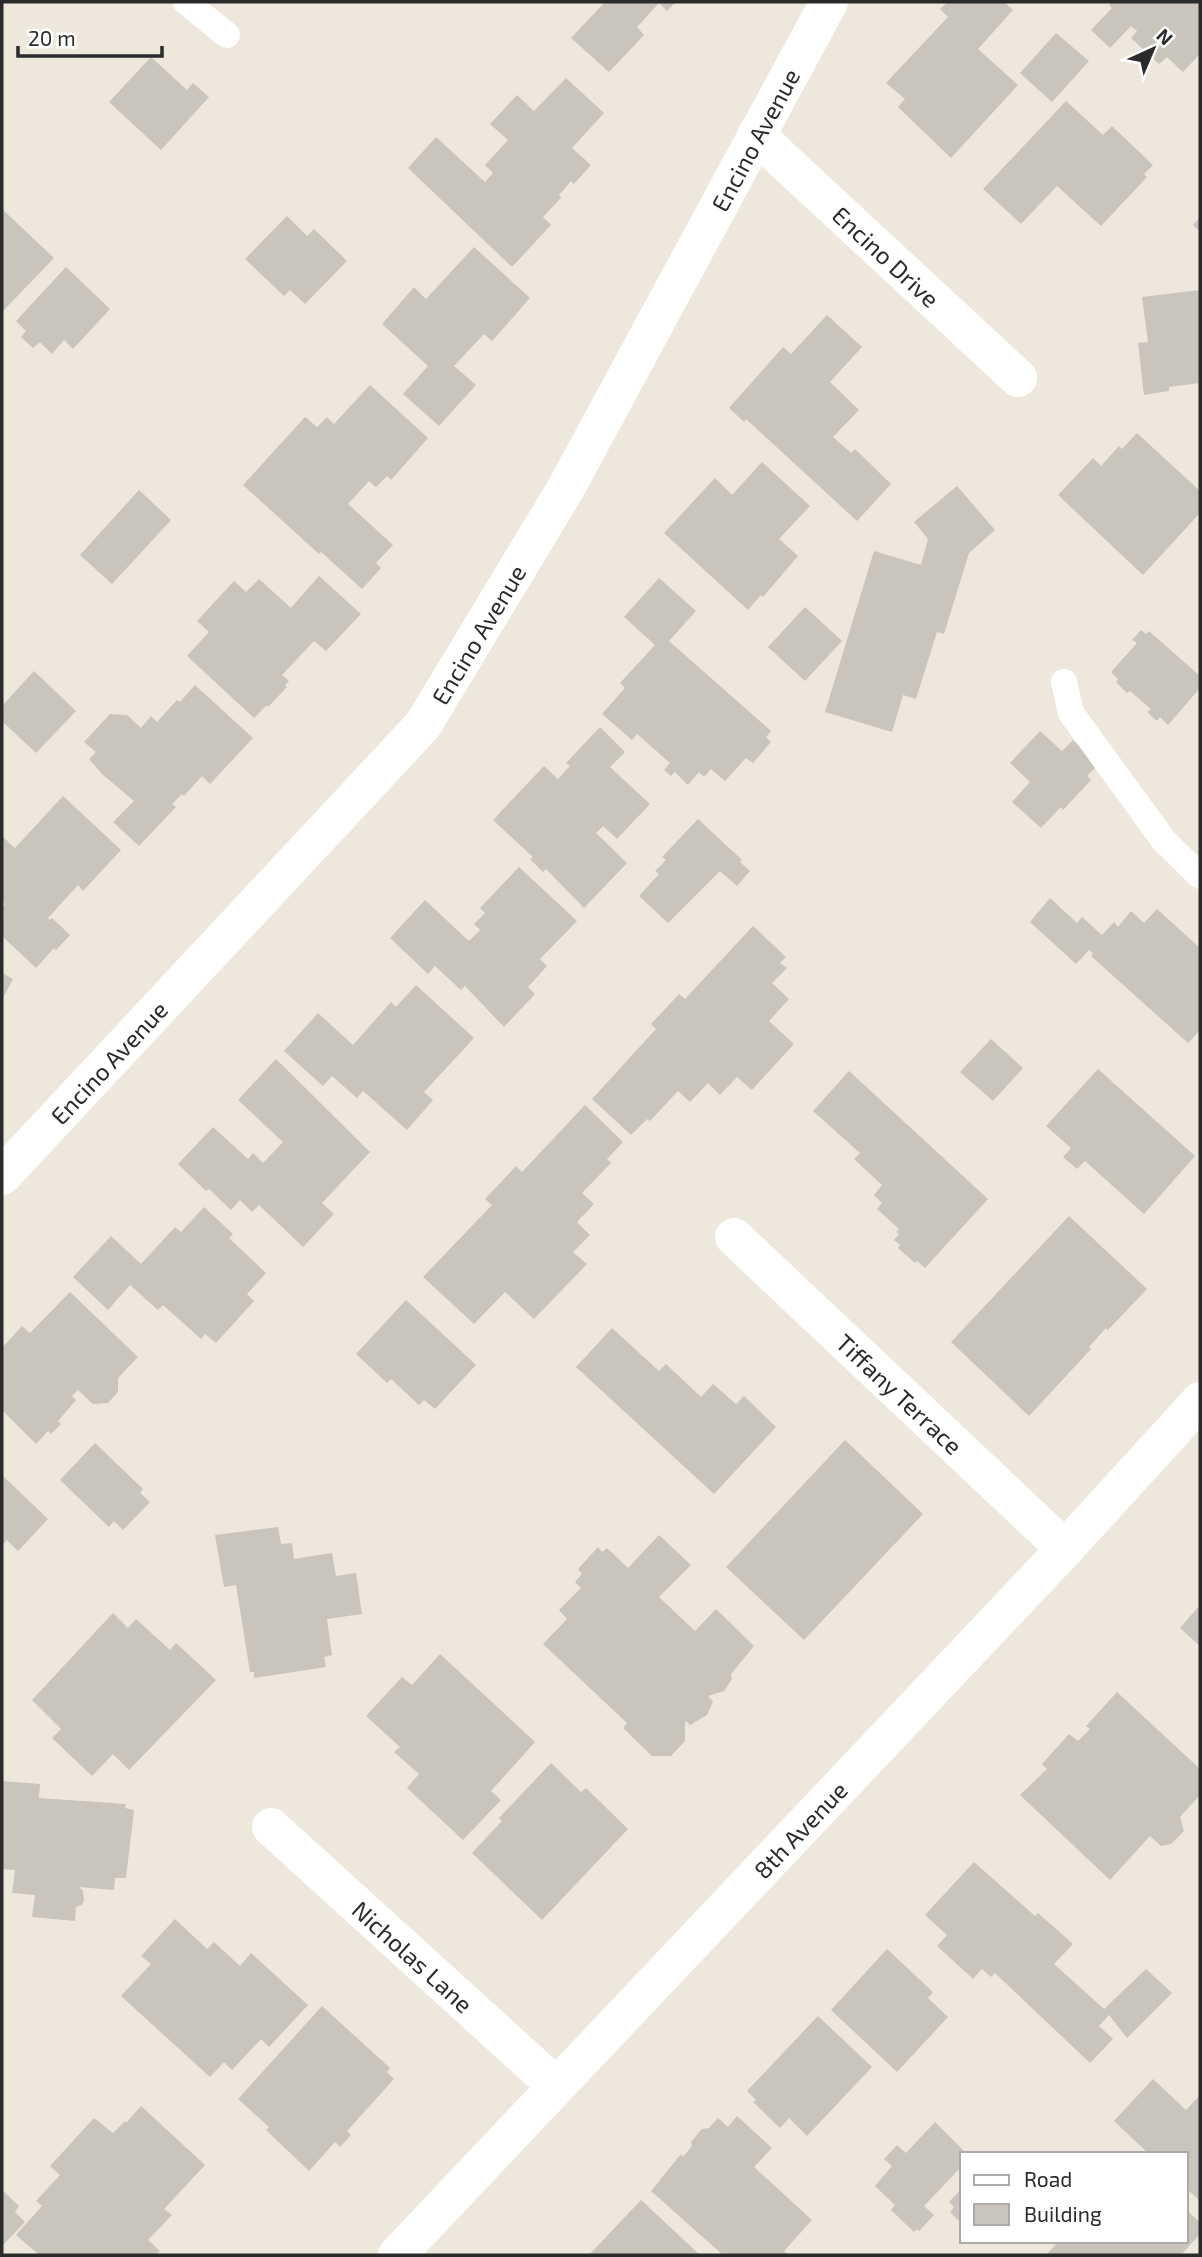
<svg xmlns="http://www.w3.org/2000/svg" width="1202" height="2257" font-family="'Exo 2',sans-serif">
	<rect width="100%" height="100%" fill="#eee7dc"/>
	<g fill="#c9c4bc">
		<path d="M605,2H676L667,11L659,3L637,27L644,35L609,72L571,38Z"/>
		<path d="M947,2H1004L1013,10L978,49L1018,85L951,158L898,107L905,99L886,83L948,17L940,9Z"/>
		<path d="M1112,2H1200V54L1183,72L1167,57L1159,64L1131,38L1137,31L1131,26L1110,48L1091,30L1112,8L1109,5Z"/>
		<path d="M1056,33L1089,61L1052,102L1020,73Z"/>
		<path d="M151,57L187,90L193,83L209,97L161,150L109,102Z"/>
		<path d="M566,78L604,113L572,148L591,165L574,184L571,181L559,195L561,198L543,217L551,225L512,267L408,168L436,137L485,182L493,173L485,165L508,140L490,124L517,95L534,111Z"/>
		<path d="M1066,101L1103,135L1112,126L1153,165L1144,174L1147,177L1101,226L1057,186L1021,224L983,189Z"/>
		<path d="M2,209L54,258L2,312Z"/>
		<path d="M287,216L307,236L314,229L347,261L305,304L290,290L284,296L245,259Z"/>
		<path d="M1200,217V232L1193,225Z"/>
		<path d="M474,247L530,298L492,341L484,334L454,366L476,385L439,426L403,394L428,366L382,324L414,287L426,299Z"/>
		<path d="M66,267L110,309L73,349L64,340L52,354L40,342L33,348L21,337L26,331L16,321Z"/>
		<path d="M1200,290V383L1169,387V391L1144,395L1138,343L1148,342L1142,297Z"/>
		<path d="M827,315L862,347L830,382L859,410L833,437L851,453L855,449L891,484L857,521L746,419L744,422L729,408L783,347L791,354Z"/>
		<path d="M370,385L428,438L391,480L387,476L376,487L369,481L348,504L393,545L376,563L381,568L362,589L321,552L319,554L243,485L305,417L317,427L327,417L334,424Z"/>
		<path d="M1137,433L1200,491V513L1143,575L1058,495L1093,458L1101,466L1119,446L1122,449Z"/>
		<path d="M762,462L810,506L779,539L798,556L763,597L761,595L748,610L664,533L715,478L732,495Z"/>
		<path d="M957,486L995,530L969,553L944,634L937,632L916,699L903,695L892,732L825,712L874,551L921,565L928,539L914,522Z"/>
		<path d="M139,490L171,520L112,584L80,555Z"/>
		<path d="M319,576L361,614L326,651L314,641L282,675L289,681L285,685L287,687L268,707L267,705L254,718L187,656L209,632L197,621L234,581L246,592L259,579L291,608Z"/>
		<path d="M659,578L696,611L669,641L771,731L766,737L771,742L753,763L746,758L725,781L711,769L704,777L699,772L688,785L675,772L671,776L664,770L670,763L637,734L632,740L602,714L625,688L620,683L655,645L624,617Z"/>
		<path d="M805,607L842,641L805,681L768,647Z"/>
		<path d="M1141,630L1146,634L1149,631L1200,676V688L1168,725L1160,717L1157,721L1147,712L1151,709L1130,691L1127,693L1116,682L1118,679L1111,672L1137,643L1132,640Z"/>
		<path d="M34,671L76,711L36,753L2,721V706Z"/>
		<path d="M195,685L253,738L210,784L202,776L184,796L182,794L172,804L176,807L139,846L113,822L134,801L102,774L89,759L96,752L84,742L110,714L127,715L141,728L151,716L157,722L177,700L180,702Z"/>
		<path d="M600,727L625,752L610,767L650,804L617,839L603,826L596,833L627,863L584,908L546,869L543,872L530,859L533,857L493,820L544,766L558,779L570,766L566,763Z"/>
		<path d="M1040,731L1062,751L1073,740L1098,765L1087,776L1091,780L1063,810L1061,807L1041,828L1012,802L1030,782L1010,763Z"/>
		<path d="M63,796L121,850L83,891L78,885L48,918L50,920L52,918L70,935L56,950L54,948L36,968L2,936V918L4,916L2,908L5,904L2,901V836L15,848Z"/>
		<path d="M698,819L742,860L740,862L750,871L737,886L720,871L668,923L639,896L659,874L655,871L666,860L662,857Z"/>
		<path d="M519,867L577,921L540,959L547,966L528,987L535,994L504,1027L465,986L461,990L435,966L428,974L390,938L425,900L469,941L480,930L474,924L485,913L480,908Z"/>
		<path d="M1050,898L1077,923L1082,917L1102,935L1114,922L1118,927L1131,911L1144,923L1157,909L1200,948V1030L1188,1043L1091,956L1093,953L1089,950L1076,964L1030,922Z"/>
		<path d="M753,926L786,957L780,963L787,968L772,983L789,999L769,1021L794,1044L752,1090L737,1077L720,1095L708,1083L690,1102L678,1091L650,1121L647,1119L631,1135L592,1099L656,1029L651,1024L679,994L685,999Z"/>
		<path d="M2,973L13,979L2,1000Z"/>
		<path d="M416,985L474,1038L424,1092L433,1100L407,1130L363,1091L357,1098L332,1076L323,1086L284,1051L318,1013L353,1045L391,1002L396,1007Z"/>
		<path d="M991,1039L1023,1068L993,1101L960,1072Z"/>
		<path d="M276,1059L370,1152L322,1203L334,1214L303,1247L259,1205L252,1212L240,1200L231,1210L209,1189L206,1191L178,1164L213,1127L248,1159L253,1153L263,1163L283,1142L238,1100Z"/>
		<path d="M1098,1069L1195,1156L1144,1214L1085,1161L1077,1169L1063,1157L1071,1148L1046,1126Z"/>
		<path d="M849,1071L988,1199L925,1268L917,1261L915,1263L898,1248L900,1245L894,1240L899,1234L896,1232L899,1229L877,1209L882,1203L874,1195L882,1185L854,1159L860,1153L813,1111Z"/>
		<path d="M585,1105L623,1142L607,1159L611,1163L582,1193L594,1204L577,1222L590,1235L573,1252L587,1264L534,1319L505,1292L474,1324L423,1277L492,1205L485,1199L516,1166L522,1172Z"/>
		<path d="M204,1207L233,1234L229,1238L266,1273L247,1294L254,1301L216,1343L205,1334L201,1339L163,1305L158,1310L130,1285L108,1310L73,1277L111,1236L141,1264L175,1227L181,1232Z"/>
		<path d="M1069,1216L1147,1289L1108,1330L1106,1328L1089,1347L1091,1349L1029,1416L951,1342Z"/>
		<path d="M70,1292L138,1357L118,1378V1392L108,1403L93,1404L78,1390L72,1396L76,1400L58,1421L61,1424L51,1434L48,1431L36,1444L2,1410V1348L22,1326L30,1333Z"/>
		<path d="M406,1300L476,1365L435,1409L424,1400L419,1405L391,1379L387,1383L356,1354Z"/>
		<path d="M612,1328L659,1371L666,1364L701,1397L713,1384L736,1404L744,1396L776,1427L714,1494L576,1367Z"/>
		<path d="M845,1440L923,1514L804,1640L726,1567Z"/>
		<path d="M95,1443L143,1489L140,1493L150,1502L123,1530L114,1521L109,1527L60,1480Z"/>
		<path d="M2,1475L48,1519L18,1551L7,1540L2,1545Z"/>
		<path d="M278,1527L281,1544L292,1543L294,1559L332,1553L336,1576L356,1573L362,1614L327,1619L332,1655L324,1657L326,1667L254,1678V1672H250L236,1585L224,1587L215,1535Z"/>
		<path d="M659,1535L691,1565L659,1597L695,1631L716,1609L754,1646L731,1674L732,1679L724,1691L708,1696L713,1701L707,1715L690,1725L686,1721L685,1723V1741L671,1756H652L623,1728L627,1723L543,1644L567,1619L559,1610L581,1588L575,1582L582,1574L578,1569L598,1547L602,1552L607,1548L628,1568Z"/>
		<path d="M1200,1605V1646L1180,1628Z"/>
		<path d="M113,1613L128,1628L136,1619L170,1650L176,1643L216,1680L129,1770L113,1754L92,1776L52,1738L61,1729L32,1700Z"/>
		<path d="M440,1654L535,1742L491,1791L501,1800L463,1840L407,1788L419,1774L394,1752L400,1747L366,1716L402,1677L412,1685Z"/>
		<path d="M1117,1692L1200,1769V1795L1180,1817L1184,1831L1171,1844L1161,1846L1150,1836L1110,1880L1020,1795L1047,1769L1042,1764L1069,1734L1078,1741L1090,1729L1086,1726Z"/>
		<path d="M551,1763L581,1792L586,1788L628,1829L542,1920L472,1853L502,1821L499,1818Z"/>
		<path d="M2,1781L40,1784L39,1798L126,1804L125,1808L134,1810L126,1878H115L114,1890L79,1887L83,1891L84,1900L82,1905L76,1907L75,1921L32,1917L35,1895L12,1893L15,1870L2,1869Z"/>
		<path d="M974,1862L1035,1916L1038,1913L1073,1944L1054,1964L1104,2009L1146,1969L1172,1993L1127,2038L1109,2015L1099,2026L1113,2039L1090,2063L995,1973L991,1977L982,1969L973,1979L937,1946L947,1935L925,1915Z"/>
		<path d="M175,1919L207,1949L214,1942L240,1966L251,1953L308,2005L269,2047L261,2039L232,2070L224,2062L210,2077L121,1996L151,1964L141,1956Z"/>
		<path d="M887,1949L933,1992L928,1998L948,2017L897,2072L831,2010Z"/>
		<path d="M322,2006L390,2068L387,2072L394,2079L347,2131L351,2135L340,2147L335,2142L309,2171L266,2130L269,2127L238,2099Z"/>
		<path d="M818,2016L872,2067L807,2136L789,2118L780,2128L753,2102L756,2100L747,2091Z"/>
		<path d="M1153,2079L1186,2110L1200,2095V2201L1186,2188V2154H1149L1114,2121Z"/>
		<path d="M141,2106L205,2165L164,2209L172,2215L148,2240L160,2251L156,2255H39L16,2235L42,2206L36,2201L60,2175L50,2166L94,2118L113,2133L125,2121L126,2123Z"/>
		<path d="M737,2116L772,2148L754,2167L812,2220L784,2251L789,2255H723L651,2191L681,2154L683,2157L692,2146L691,2142L702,2129L709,2128L718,2118L728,2127Z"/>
		<path d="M935,2122L967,2154H962V2166L924,2206L934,2215L919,2231L917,2229L914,2232L891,2210L895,2205L875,2186L892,2166L884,2159L897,2145L906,2153Z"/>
		<path d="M962,2188V2224L950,2212L954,2207L949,2202Z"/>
		<path d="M2,2190L19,2206L15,2212L25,2222L2,2246Z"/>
		<path d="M641,2200L700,2255H589Z"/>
		<path d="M1186,2210L1200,2222V2234L1181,2255H1046L1059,2241H1186Z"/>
	</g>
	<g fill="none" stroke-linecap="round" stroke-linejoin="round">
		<g stroke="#fff" stroke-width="26">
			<path d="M186,2L227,35"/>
			<path d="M1064,682L1071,713L1165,842L1200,876"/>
		</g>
		<g stroke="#fff" stroke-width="38">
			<path id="s1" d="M756,135L1018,378"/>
			<path id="s2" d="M2,1176L423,725L566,488L829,2"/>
			<path id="s3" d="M734,1237L1065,1549"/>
			<path id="s4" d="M271,1827L556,2086"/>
			<path id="s5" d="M397,2255L1065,1549L1200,1401"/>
		</g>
	</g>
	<g text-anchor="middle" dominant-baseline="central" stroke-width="5" stroke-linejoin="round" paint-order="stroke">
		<g font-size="24" fill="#2b2b2b" stroke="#fff">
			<text stroke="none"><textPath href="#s2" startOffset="1290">Encino Avenue</textPath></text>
			<text stroke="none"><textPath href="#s1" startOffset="178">Encino Drive</textPath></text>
			<text stroke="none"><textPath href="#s2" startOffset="723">Encino Avenue</textPath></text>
			<text stroke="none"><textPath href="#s2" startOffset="156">Encino Avenue</textPath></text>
			<text stroke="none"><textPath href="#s3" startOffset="228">Tiffany Terrace</textPath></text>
			<text stroke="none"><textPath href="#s5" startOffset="586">8th Avenue</textPath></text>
			<text stroke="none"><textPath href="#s4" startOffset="192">Nicholas Lane</textPath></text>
		</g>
	</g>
	<rect width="1202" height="2257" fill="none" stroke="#2b2b2b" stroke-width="7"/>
	<rect x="960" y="2152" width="228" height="91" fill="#ffffff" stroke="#aaaaaa" stroke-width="2"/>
	<rect x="974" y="2175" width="35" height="10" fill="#ffffff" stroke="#aaaaaa" stroke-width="2"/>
	<text x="1024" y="2187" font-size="21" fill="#2b2b2b">Road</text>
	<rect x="974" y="2204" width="35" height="21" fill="#c9c4bc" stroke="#aaaaaa" stroke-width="2"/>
	<text x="1024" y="2222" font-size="21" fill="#2b2b2b">Building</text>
	<g transform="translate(1153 49) rotate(44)" stroke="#ffffff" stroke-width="5" paint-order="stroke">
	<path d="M0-5L12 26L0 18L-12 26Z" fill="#2b2b2b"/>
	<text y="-10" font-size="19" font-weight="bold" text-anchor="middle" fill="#2b2b2b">N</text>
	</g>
	<path d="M18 46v10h144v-10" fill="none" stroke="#2b2b2b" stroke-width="3.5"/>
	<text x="28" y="46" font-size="21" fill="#2b2b2b" stroke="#ffffff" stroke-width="5" paint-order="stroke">20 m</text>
</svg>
